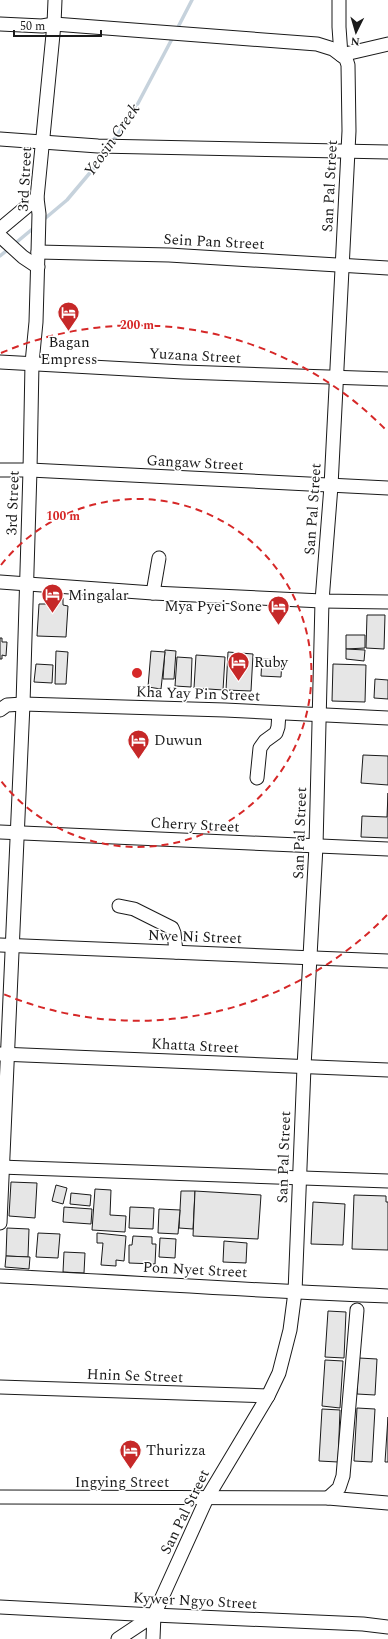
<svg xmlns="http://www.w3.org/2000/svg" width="388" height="1639" font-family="Spectral,serif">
	<rect width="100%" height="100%" fill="#fff"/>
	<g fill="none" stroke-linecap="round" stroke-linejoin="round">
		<g stroke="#c6d2dc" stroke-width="3.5">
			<path d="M176,31L192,0"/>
			<path d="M111,144L135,109L173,37"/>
			<path d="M42,221L67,200L94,168L108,149"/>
			<path d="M0,256L36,226"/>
		</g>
	</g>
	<g fill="#e6e6e6" stroke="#1a1a1a">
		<path d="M46,597L63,598V605L68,606L66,637L37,636L39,604H46Z"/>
		<path d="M367,615H385L384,649L366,648Z"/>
		<path d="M346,635H365V648L346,649Z"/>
		<path d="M0,638H2V642H7L6,656L2,655V659H0Z"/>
		<path d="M346,649L365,650L364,661L346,659Z"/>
		<path d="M165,650L176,651L174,679H163Z"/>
		<path d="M56,651L68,652L66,684H55Z"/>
		<path d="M151,651L165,652L161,689L148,687Z"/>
		<path d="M228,652L253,654L251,691L226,690Z"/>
		<path d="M196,655L225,657L223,690L194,688Z"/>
		<path d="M177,657L192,658L191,687L175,686Z"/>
		<path d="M262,659L282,660L281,677L261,676Z"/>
		<path d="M36,664L53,665L52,683L34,682Z"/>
		<path d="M333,664L366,665L365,702L332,701Z"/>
		<path d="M375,679L388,680V699L374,698Z"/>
		<path d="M363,755L388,756V785L361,783Z"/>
		<path d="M388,793V838L361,837L362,816L387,817Z"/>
		<path d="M11,1182L37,1183L35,1218L9,1216Z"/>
		<path d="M56,1185L67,1188L63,1204L52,1201Z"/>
		<path d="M95,1189L111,1190L110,1215L126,1216L125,1232L92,1230Z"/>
		<path d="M181,1191H195L193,1229L179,1228Z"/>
		<path d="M195,1191L261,1195L258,1239L193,1236Z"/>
		<path d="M71,1193L91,1195L90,1206L70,1204Z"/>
		<path d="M354,1195L386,1196V1202H388V1250L352,1249Z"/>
		<path d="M313,1202L345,1204L343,1245L311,1244Z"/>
		<path d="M64,1207L92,1209L91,1224L63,1222Z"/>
		<path d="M130,1207L154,1208L153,1229L129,1228Z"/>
		<path d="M159,1209L180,1210L178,1234L158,1233Z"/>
		<path d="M7,1228L29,1229L28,1257L6,1256Z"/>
		<path d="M38,1233L60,1234L58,1258L36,1257Z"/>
		<path d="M97,1233L126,1236L124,1261L116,1260V1266L101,1265L103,1243H97Z"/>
		<path d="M133,1236L152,1237V1244H156L155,1264L129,1263V1245H132Z"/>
		<path d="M160,1238L176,1239L175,1258L159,1257Z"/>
		<path d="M224,1241L247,1243L246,1263L223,1262Z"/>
		<path d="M64,1252L85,1253L84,1273L63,1272Z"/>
		<path d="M6,1256L30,1257L29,1269L5,1267Z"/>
		<path d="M328,1311L346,1312L344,1358L325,1357Z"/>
		<path d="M359,1358L377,1359L375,1395L357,1394Z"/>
		<path d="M325,1360L343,1361L340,1408L322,1406Z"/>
		<path d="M357,1408L375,1409L372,1462L354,1461Z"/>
		<path d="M322,1409L340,1410L338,1462L319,1461Z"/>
		<path d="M388,1417V1462H385Z"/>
	</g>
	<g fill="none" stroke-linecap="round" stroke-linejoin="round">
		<defs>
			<g id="minor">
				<path d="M0,24L42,26L54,24L317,44L333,49L341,55L388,44"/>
				<path d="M0,139L98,146L388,152"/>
				<path d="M0,229L37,198"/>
				<path d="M0,236L23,257L38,267"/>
				<path d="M38,252L169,255L388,268"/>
				<path d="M0,362L183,372L388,379"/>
				<path d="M0,470H30L388,488"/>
				<path d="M0,582L153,593L322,601L388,602"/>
				<path d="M153,593L159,558"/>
				<path d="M0,710L7,705L23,704L225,710L388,718"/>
				<path d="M257,778L260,748L265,741L276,733L278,727L279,713"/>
				<path d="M0,832L388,849"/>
				<path d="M119,906L134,909L172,928L174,933L176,952"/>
				<path d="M0,945L388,961"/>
				<path d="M0,1054L388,1070"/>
				<path d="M0,1167L388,1181"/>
				<path d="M0,1223L23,704L30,470L32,363L36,322L38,252L39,214L37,198L54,24L55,0"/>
				<path d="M0,1276C129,1282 259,1291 388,1296"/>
				<path d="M0,1387L268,1396"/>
				<path d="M0,1497L328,1498L388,1503"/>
				<path d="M328,1498L339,1488L343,1476L357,1310"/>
				<path d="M0,1607L154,1615L363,1624L388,1627"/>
				<path d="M118,1639L154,1615"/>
				<path d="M153,1639L154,1615L207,1498L268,1396L279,1373L290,1330L295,1292L304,1067L316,846L322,601L331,486L349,131L348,65L346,59L341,55L339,27V0"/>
			</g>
		</defs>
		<use href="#minor" stroke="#1a1a1a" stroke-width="15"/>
		<use href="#minor" stroke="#fff" stroke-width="13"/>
	</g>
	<g fill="none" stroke="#d62828" stroke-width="2" stroke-dasharray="7 5">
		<path d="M1 565A174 174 0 1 1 1 781"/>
		<path d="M387 915A348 348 0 0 1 1 993M1 353A348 348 0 0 1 387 431"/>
	</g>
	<defs>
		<symbol id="hotel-pin" viewBox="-11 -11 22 30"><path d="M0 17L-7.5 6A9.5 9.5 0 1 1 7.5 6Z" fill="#c62828" stroke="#fff"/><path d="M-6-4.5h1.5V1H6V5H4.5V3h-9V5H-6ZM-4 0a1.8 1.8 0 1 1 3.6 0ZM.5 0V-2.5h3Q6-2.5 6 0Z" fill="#fff"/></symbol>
	</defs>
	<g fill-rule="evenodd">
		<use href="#hotel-pin" x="56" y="300" width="25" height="34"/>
		<use href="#hotel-pin" x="40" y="582" width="25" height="34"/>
		<use href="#hotel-pin" x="266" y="594" width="25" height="34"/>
		<use href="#hotel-pin" x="226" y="650" width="25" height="34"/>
		<use href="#hotel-pin" x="126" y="728" width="25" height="34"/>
		<use href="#hotel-pin" x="118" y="1438" width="25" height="34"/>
	</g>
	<g text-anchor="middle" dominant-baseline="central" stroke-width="3" stroke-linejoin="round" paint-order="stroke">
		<g font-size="15" fill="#1a1a1a" stroke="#fff">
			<text transform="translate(25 179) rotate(-87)">3rd Street</text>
			<text transform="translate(330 186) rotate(-87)">San Pal Street</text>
			<text transform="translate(214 242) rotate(3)">Sein Pan Street</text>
			<text transform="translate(195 356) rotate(3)">Yuzana Street</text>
			<text transform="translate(195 463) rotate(3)">Gangaw Street</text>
			<text transform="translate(13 503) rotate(-88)">3rd Street</text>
			<text transform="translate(313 509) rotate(-86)">San Pal Street</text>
			<text transform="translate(198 694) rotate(2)">Kha Yay Pin Street</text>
			<text transform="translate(195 825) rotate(3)">Cherry Street</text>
			<text transform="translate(300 833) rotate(-88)">San Pal Street</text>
			<text transform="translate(195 937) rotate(2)">Nwe Ni Street</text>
			<text transform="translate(195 1046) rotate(3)">Khatta Street</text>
			<text transform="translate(284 1157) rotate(-88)">San Pal Street</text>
			<text transform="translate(195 1270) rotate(3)">Pon Nyet Street</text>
			<text transform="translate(135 1376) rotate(2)">Hnin Se Street</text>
			<text x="122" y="1482">Ingying Street</text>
			<text transform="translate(185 1512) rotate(-64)">San Pal Street</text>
			<text transform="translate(195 1601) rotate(3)">Kywer Ngyo Street</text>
		</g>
		<g font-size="15" fill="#1a1a1a" stroke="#fff" text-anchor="start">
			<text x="69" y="342" text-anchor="middle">Bagan<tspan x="69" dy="17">Empress</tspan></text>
			<text x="68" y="595">Mingalar</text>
			<text x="262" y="606" text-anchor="end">Mya Pyei Sone</text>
			<text x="254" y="662">Ruby</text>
			<text x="154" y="740">Duwun</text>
			<text x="146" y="1450">Thurizza</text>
		</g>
		<g font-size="16" font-style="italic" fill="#1a1a1a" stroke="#fff">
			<text transform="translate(112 140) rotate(-55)">Yeosin Creek</text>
		</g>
	</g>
	<circle cx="137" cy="673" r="6" fill="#d62828" stroke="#fff" stroke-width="2"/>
	<g font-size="12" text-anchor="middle" font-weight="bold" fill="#d62828" stroke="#fff" stroke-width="3" stroke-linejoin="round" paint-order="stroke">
		<text x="137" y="329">200 m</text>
		<text x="63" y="520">100 m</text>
	</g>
	<g transform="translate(356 32) rotate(185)" stroke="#ffffff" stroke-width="3" paint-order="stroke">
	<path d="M0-3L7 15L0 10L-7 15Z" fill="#1a1a1a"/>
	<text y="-6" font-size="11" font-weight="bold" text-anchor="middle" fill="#1a1a1a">N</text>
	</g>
	<path d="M14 30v6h87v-6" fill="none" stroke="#1a1a1a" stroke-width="2"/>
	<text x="20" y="30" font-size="12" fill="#1a1a1a" stroke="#ffffff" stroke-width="3" paint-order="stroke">50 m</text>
</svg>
